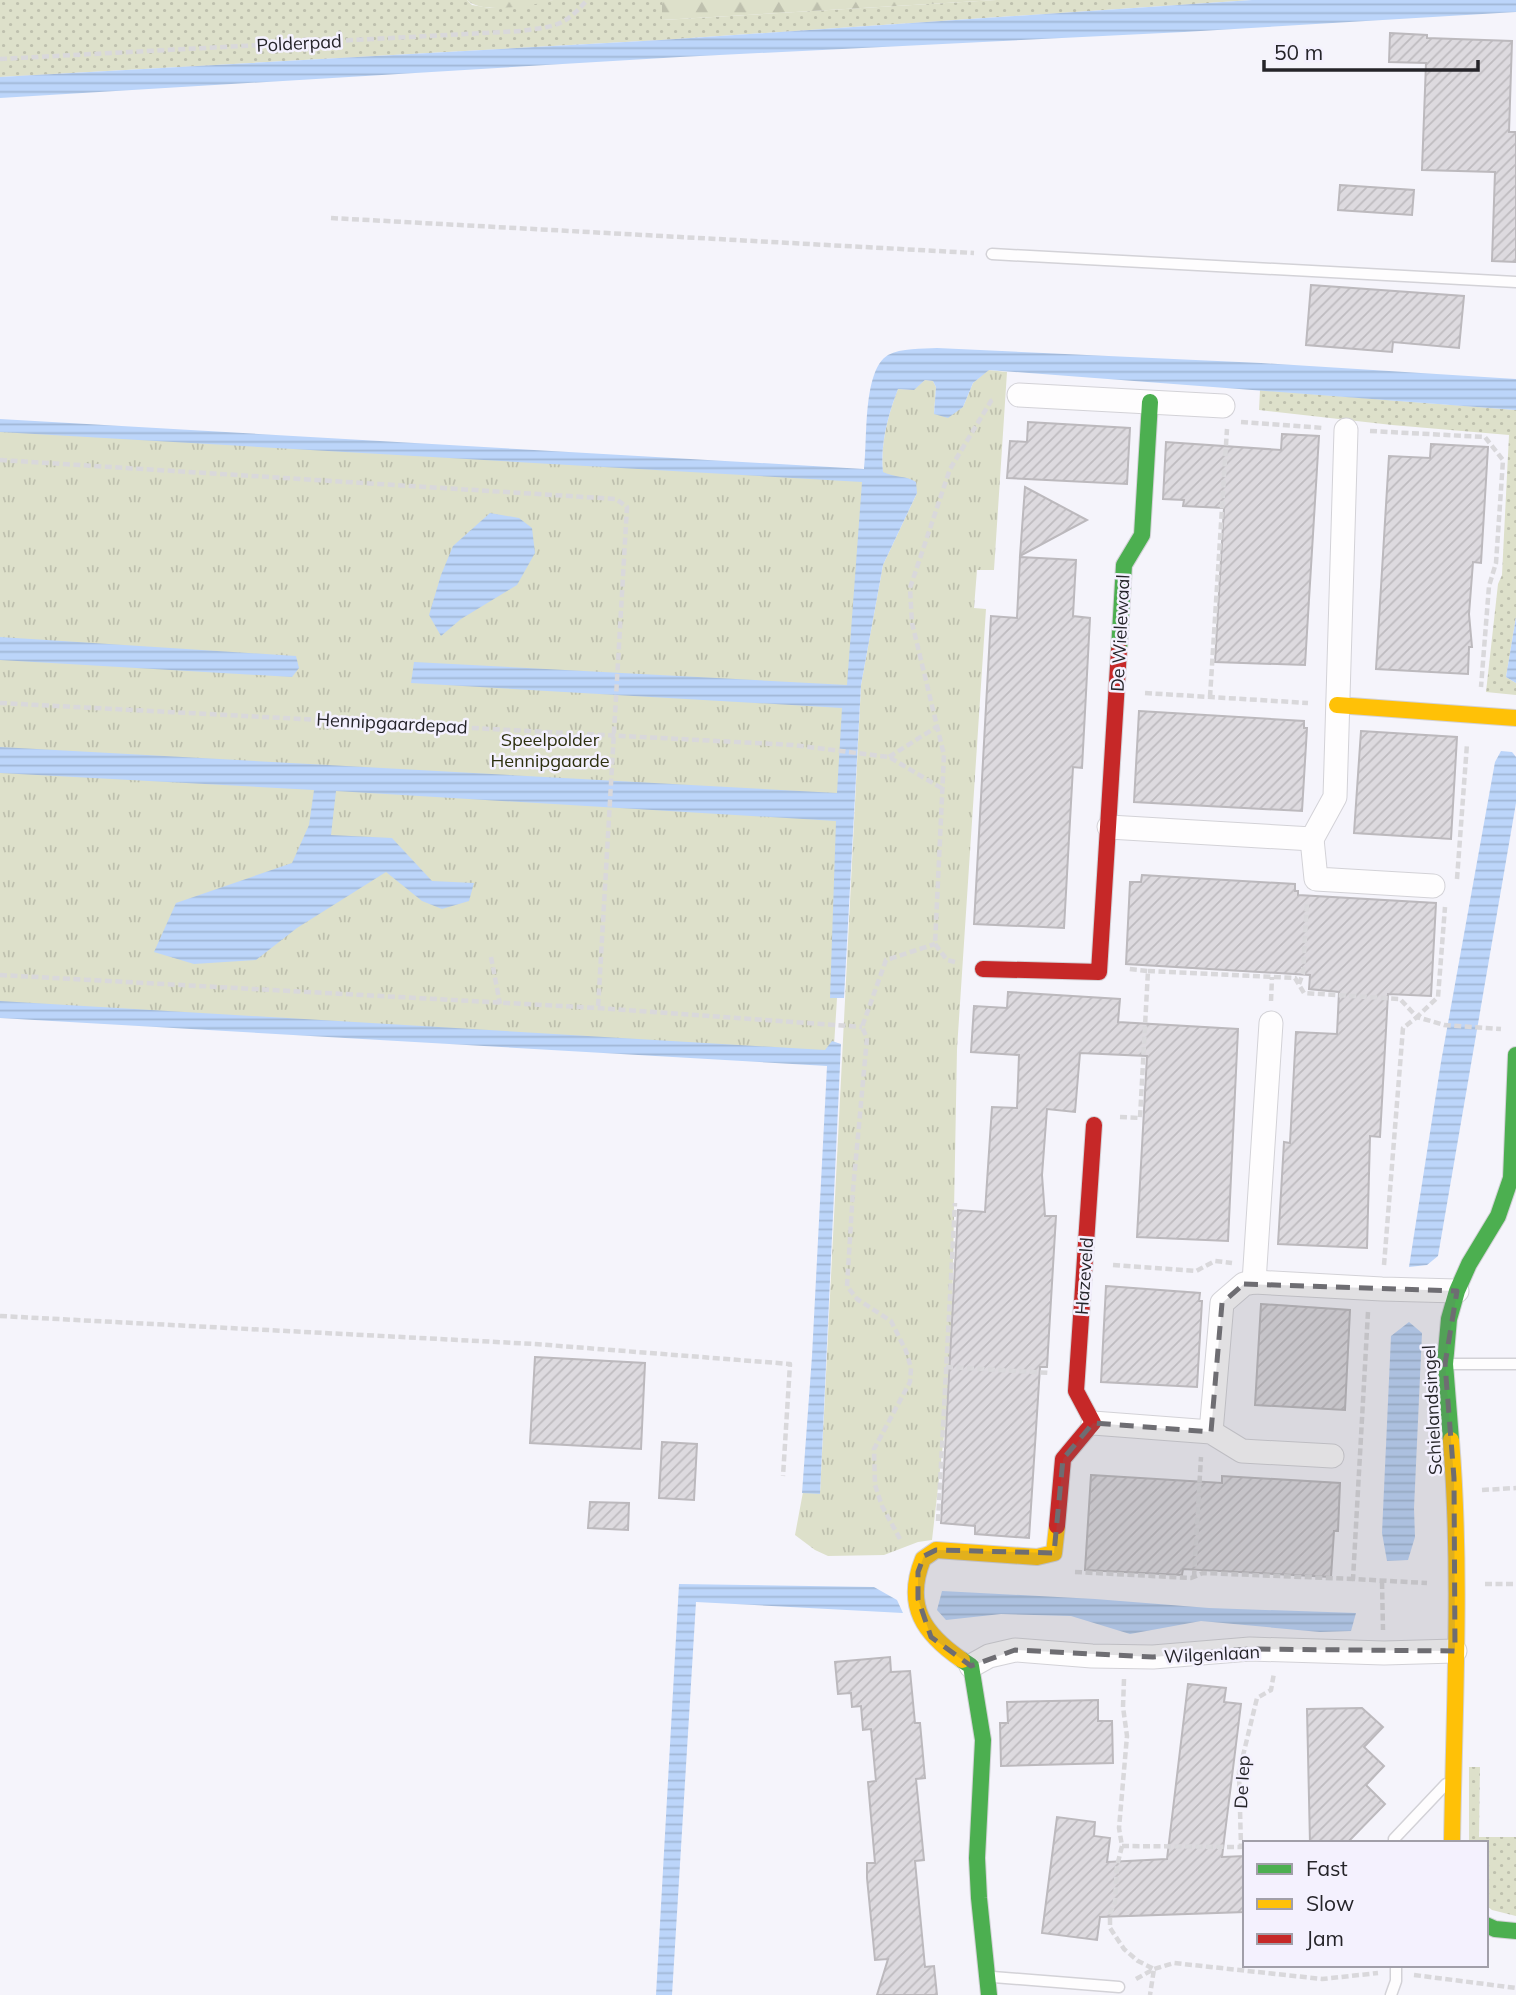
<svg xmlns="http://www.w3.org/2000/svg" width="1516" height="1995" font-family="Mulish,sans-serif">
	<defs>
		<pattern id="grass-dots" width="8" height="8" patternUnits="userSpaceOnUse" patternTransform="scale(1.75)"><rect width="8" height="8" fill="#dde0ca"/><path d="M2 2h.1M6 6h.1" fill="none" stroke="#bec0ae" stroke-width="1.8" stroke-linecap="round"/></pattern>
		<pattern id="forest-firs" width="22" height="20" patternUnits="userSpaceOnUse" patternTransform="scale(1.75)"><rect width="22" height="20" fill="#dde0ca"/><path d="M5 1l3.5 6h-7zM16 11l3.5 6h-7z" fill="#bec0ae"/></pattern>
		<pattern id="park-tufts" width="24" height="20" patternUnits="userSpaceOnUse" patternTransform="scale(1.75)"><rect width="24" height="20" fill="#dde0ca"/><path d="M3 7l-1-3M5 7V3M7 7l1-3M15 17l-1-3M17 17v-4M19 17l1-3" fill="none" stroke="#bec0ae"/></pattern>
		<pattern id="water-rules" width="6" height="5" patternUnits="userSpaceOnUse" patternTransform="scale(1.75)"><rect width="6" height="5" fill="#bcd5fa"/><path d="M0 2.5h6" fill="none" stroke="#a1b7d6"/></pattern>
		<pattern id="building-hatch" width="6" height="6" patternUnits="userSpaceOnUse" patternTransform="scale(1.75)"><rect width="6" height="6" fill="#dddadf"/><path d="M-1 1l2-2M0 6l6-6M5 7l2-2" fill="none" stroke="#bebbbf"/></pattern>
	</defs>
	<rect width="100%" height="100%" fill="#f5f4fb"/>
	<g fill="url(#grass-dots)">
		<path d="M0,0H467L472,5L490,8L553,0H662V20L996,0H1252L661,40L0,77Z"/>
		<path d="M1260,390L1516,410V617L1506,677L1516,683V695L1486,692L1498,584L1502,575L1509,435L1392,425L1259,410Z"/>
		<path d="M1469,1767H1480L1479,1837H1516V1916L1492,1910L1486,1905V1843H1469Z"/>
	</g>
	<g fill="url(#forest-firs)">
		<path d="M467,0H553C534,5 481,15 467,0Z"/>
		<path d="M662,0H996L662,20Z"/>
	</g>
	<g fill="url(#park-tufts)">
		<path d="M988,370L1007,372L994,570H977L974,608L986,609L957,1049L951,1374L932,1540L918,1542L884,1555L828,1556L815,1550L795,1535L803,1492L820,1493L861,685L883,565L917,493L883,473C880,444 888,415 898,389L913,390L925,380L933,381L936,387L934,414L963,407L973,383Z"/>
		<path d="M0,424L870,474L833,1062L0,1009Z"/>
	</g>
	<g fill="url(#water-rules)">
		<path d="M1252,0H1516V12L1184,32L680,57L0,98V77L661,40Z"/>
		<path d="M937,348L1261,363L1516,379V410L989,370L973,383L963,407L948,418L934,414L936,387L933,381L925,380L914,390L898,389C888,415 880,444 883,472C895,478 905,475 916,482L917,493L883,565L861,685L844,998H830L836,821L336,791L331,835L392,838L432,881L474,883L469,901L442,909L422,901L386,872L297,928L256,960L194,964L154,952L176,903L292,863L309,825L314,790L0,773V747L837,793L842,708L411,683L414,662L847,685L862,482L0,432V419L864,469C868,441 862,371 888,355C901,348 922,349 937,348Z"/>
		<path d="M490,513L519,518L532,528L535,553L517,585L461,619L441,636L429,615L441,575L453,546Z"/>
		<path d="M1516,617V683L1506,677Z"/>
		<path d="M0,637L296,656L299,668L292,677L0,660Z"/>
		<path d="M1501,751L1512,752L1516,757V803L1438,1256L1427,1265L1409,1267L1441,1062L1495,762Z"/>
		<path d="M0,1001L825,1050L832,1041L841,1044L820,1494L802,1493L812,1356L827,1066L0,1018Z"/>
		<path d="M1409,1322L1422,1333L1414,1508L1415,1537L1408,1560L1387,1561L1382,1533L1391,1336Z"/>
		<path d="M679,1584L874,1587L897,1600L903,1613L696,1602L672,1995H656Z"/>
		<path d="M942,1591L1095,1599L1209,1608L1356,1613L1351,1631L1320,1632L1201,1621L1130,1634L1071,1616L1001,1614L946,1620L937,1610Z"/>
	</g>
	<g fill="url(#building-hatch)" stroke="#bcb9bd" stroke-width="2">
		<path d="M1390,33L1427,35V38L1512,41L1509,132H1516V262L1492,261L1495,172L1422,170L1426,63L1389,62Z"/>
		<path d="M1340,185L1414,190L1412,215L1338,210Z"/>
		<path d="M1311,285L1464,296L1459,348L1393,342L1392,352L1306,345Z"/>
		<path d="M1028,422L1130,428L1127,484L1007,478L1010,441L1027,442Z"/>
		<path d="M1282,434L1319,436L1305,665L1215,662L1224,508L1183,506L1184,500L1163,499L1166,442L1281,450Z"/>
		<path d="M1431,444L1488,447L1481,563L1473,562L1469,614L1472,647H1469L1468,674L1376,669L1389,456L1430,458Z"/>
		<path d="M1025,487L1087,520L1020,556Z"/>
		<path d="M1020,557L1076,560L1073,616L1090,618L1082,768L1073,767L1064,928L974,924L991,616L1017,618Z"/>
		<path d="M1139,711L1304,721V728H1307L1302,811L1134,802Z"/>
		<path d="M1361,731L1457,737L1451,839L1354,833Z"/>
		<path d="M1142,875L1295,884V891H1298V895L1436,903L1431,996L1388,994L1380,1137L1370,1136L1367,1248L1278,1244L1284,1142L1290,1143L1296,1032L1337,1034L1339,992L1309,989L1310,975L1126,964L1130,882H1141Z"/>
		<path d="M1008,992L1120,999L1118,1022L1238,1029L1228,1241L1137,1237L1147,1056L1080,1053L1075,1112L1047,1109L1042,1175L1045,1216H1056L1047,1367H1040L1029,1538L975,1534V1526L941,1523L958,1210L985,1212L992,1107L1017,1108L1019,1055L971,1052L974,1006L1007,1008Z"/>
		<path d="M1106,1286L1200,1293L1199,1301H1202L1197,1387L1101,1382Z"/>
		<path d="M1261,1304L1350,1310L1345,1410L1255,1405Z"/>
		<path d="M535,1357L645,1363L641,1449L530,1443Z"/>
		<path d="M662,1442L697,1444L694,1500L659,1498Z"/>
		<path d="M1091,1475L1222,1483V1476L1340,1483L1338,1531H1334L1331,1577L1183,1569L1182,1575L1085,1570Z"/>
		<path d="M590,1502L629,1503L628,1530L588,1528Z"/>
		<path d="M890,1657L891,1672L910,1671L915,1723H920L925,1778L916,1779L924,1860L915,1861L925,1967L934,1966L937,1995H877L888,1959L875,1960L867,1878V1863H875L868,1782L876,1781L871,1729L863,1730L861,1706L852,1707L851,1693L838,1694L835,1662Z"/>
		<path d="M1188,1684L1226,1688L1224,1702L1241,1704L1222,1857L1245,1856V1912L1100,1917L1097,1940L1042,1933L1057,1817L1095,1822L1094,1836L1110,1838L1107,1862L1167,1859Z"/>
		<path d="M1098,1700V1721H1112L1113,1763L1001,1766L1000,1723H1008L1007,1702Z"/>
		<path d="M1362,1708L1383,1727L1364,1747L1384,1766L1366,1785L1385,1804L1347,1843H1310L1307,1709Z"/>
	</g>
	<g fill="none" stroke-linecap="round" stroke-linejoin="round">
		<defs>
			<g id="lane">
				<path d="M992,254L1516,282"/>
				<path d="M1448,1364H1516"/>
				<path d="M1394,1843V1839L1446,1784"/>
				<path d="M993,1977L1119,1987"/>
				<path d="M1391,1995L1396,1981V1965"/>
			</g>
			<g id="street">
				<path d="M1019,395L1223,406"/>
				<path d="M1109,827L1312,839L1335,797L1346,430"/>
				<path d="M1312,839L1316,879L1433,886"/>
				<path d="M1254,1282L1271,1023"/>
				<path d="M1093,1423L1211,1432L1242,1451L1332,1456"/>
				<path d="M1211,1432L1222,1303L1244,1284L1254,1282L1382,1289L1457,1291"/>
				<path d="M971,1666L989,1656L1015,1650L1092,1656L1153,1657L1250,1649L1384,1653L1455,1651"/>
			</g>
			<g id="fast">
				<path d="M1119,650L1124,565L1142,535L1150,402"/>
				<path d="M1451,1440L1445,1364L1449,1319L1457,1291L1469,1264L1498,1216L1511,1178L1516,1055"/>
				<path d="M962,1660L971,1666L983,1740L977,1858L979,1898L989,1995"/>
				<path d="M1486,1925L1495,1929L1516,1931"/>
			</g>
			<g id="slow">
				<path d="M1337,705L1516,718"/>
				<path d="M1451,1440C1462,1574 1454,1709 1452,1843"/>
				<path d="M962,1660C924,1634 904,1606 923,1559L936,1550L1037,1557L1054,1553L1057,1526"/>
			</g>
			<g id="jam">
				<path d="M983,969L1099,972L1119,650"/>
				<path d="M1057,1526L1063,1459L1093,1423L1076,1391L1094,1125"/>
			</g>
		</defs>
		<use href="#lane" stroke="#d3d2d7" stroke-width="13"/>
		<use href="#street" stroke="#d3d2d7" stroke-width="25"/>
		<use href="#fast" stroke="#d3d2d7" stroke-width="18"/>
		<use href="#slow" stroke="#d3d2d7" stroke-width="18"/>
		<use href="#jam" stroke="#d3d2d7" stroke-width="18"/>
		<g stroke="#d9d8db" stroke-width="4.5" stroke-dasharray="7 3.5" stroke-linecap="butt">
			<path d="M0,59L521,31C555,26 564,27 587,0"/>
			<path d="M331,218L974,253"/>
			<path d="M1241,422L1323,428"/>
			<path d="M1370,431L1485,437L1503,460L1496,563L1489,586L1481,687"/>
			<path d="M0,460L616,499L627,507L598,1008"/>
			<path d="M1145,693L1308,703"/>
			<path d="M1210,697L1227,429"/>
			<path d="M0,703L793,745L889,757L943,789"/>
			<path d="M889,757L938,726"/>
			<path d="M1457,879L1467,744"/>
			<path d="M491,957L500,1004"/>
			<path d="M955,962L947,960L935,944L944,755L912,623L910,588L950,469L991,401L995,399"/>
			<path d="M1148,971L1295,978L1304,993L1400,999L1417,1017L1438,997L1445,907"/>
			<path d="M0,975L598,1008L862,1027"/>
			<path d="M1299,984L1303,973L1307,901"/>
			<path d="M1271,1001L1272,977"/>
			<path d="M1120,1117L1140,1118L1148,971L1129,969"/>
			<path d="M1113,1265L1196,1271L1215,1261L1232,1263"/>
			<path d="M1384,1265L1403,1028L1417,1017L1444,1025L1501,1029"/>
			<path d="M1368,1312L1353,1579L1427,1583"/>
			<path d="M0,1316L535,1344L790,1364L783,1476"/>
			<path d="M946,1367L1050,1373"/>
			<path d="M1482,1490L1516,1488"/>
			<path d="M938,1521L955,1203"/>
			<path d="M900,1539L882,1506L875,1485L874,1449L910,1382L911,1368L906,1351L891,1321L857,1299L847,1286L853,1190L867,1038L862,1027L886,960L935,944"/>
			<path d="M1075,1572L1191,1578L1203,1573L1353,1579"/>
			<path d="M1194,1577L1201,1457"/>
			<path d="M1382,1582L1383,1630"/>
			<path d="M1485,1584H1516"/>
			<path d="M1124,1679L1123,1707L1127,1736L1119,1828L1122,1846L1117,1866L1115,1902L1110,1914V1928L1124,1949L1138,1961L1154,1969L1150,1995"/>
			<path d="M1122,1846L1241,1847L1239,1772L1257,1698L1271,1690L1274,1673"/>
			<path d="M1414,1975L1516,1988"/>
			<path d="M1136,1979L1154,1969L1174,1963L1322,1979L1378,1973"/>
		</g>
		<use href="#lane" stroke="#fefdfe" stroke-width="10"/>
		<use href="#street" stroke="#fefdfe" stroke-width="23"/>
		<use href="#fast" stroke="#4caf50" stroke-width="16"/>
		<use href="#slow" stroke="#ffc107" stroke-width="16"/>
		<use href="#jam" stroke="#c62828" stroke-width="16"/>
	</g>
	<path fill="#6e6d72" fill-opacity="0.2" stroke="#6e6d72" stroke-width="5" stroke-dasharray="14 9" stroke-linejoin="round" d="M1244,1284L1457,1291L1445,1364L1454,1478L1455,1651L1250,1649L1153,1657L1015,1650L971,1666L931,1637L918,1599V1572L924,1556L936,1550L1054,1553L1063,1459L1093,1423L1211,1432L1222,1303Z"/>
	<g text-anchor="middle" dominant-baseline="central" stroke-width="5" stroke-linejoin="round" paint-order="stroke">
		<g font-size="18" fill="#252429" stroke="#f4f1fe">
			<text transform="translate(299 43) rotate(-3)">Polderpad</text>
			<text transform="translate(1120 633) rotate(-87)">De Wielewaal</text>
			<text transform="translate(392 723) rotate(3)">Hennipgaardepad</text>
			<text transform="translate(1084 1276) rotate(-86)">Hazeveld</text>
			<text transform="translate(1432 1410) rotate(-93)">Schielandsingel</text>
			<text transform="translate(1212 1654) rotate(-3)">Wilgenlaan</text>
			<text transform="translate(1242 1782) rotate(-87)">De Iep</text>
		</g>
		<g font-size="18" fill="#2d300f" stroke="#f4f1fe">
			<text x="550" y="739">Speelpolder<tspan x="550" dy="21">Hennipgaarde</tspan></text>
		</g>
	</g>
	<rect x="1243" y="1841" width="245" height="126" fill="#f4f1fe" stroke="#a19fa9" stroke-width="2"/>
	<rect x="1257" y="1864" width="35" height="10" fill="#4caf50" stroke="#a19fa9" stroke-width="2"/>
	<text x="1306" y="1876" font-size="21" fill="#252429">Fast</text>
	<rect x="1257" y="1899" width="35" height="10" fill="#ffc107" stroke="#a19fa9" stroke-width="2"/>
	<text x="1306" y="1911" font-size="21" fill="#252429">Slow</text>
	<rect x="1257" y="1934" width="35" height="10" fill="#c62828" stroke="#a19fa9" stroke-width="2"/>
	<text x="1306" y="1946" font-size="21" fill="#252429">Jam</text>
	<path d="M1264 60v10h214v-10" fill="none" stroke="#252429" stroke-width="3.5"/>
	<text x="1274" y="60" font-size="21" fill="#252429" stroke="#f4f1fe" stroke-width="5" paint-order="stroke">50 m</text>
</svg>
